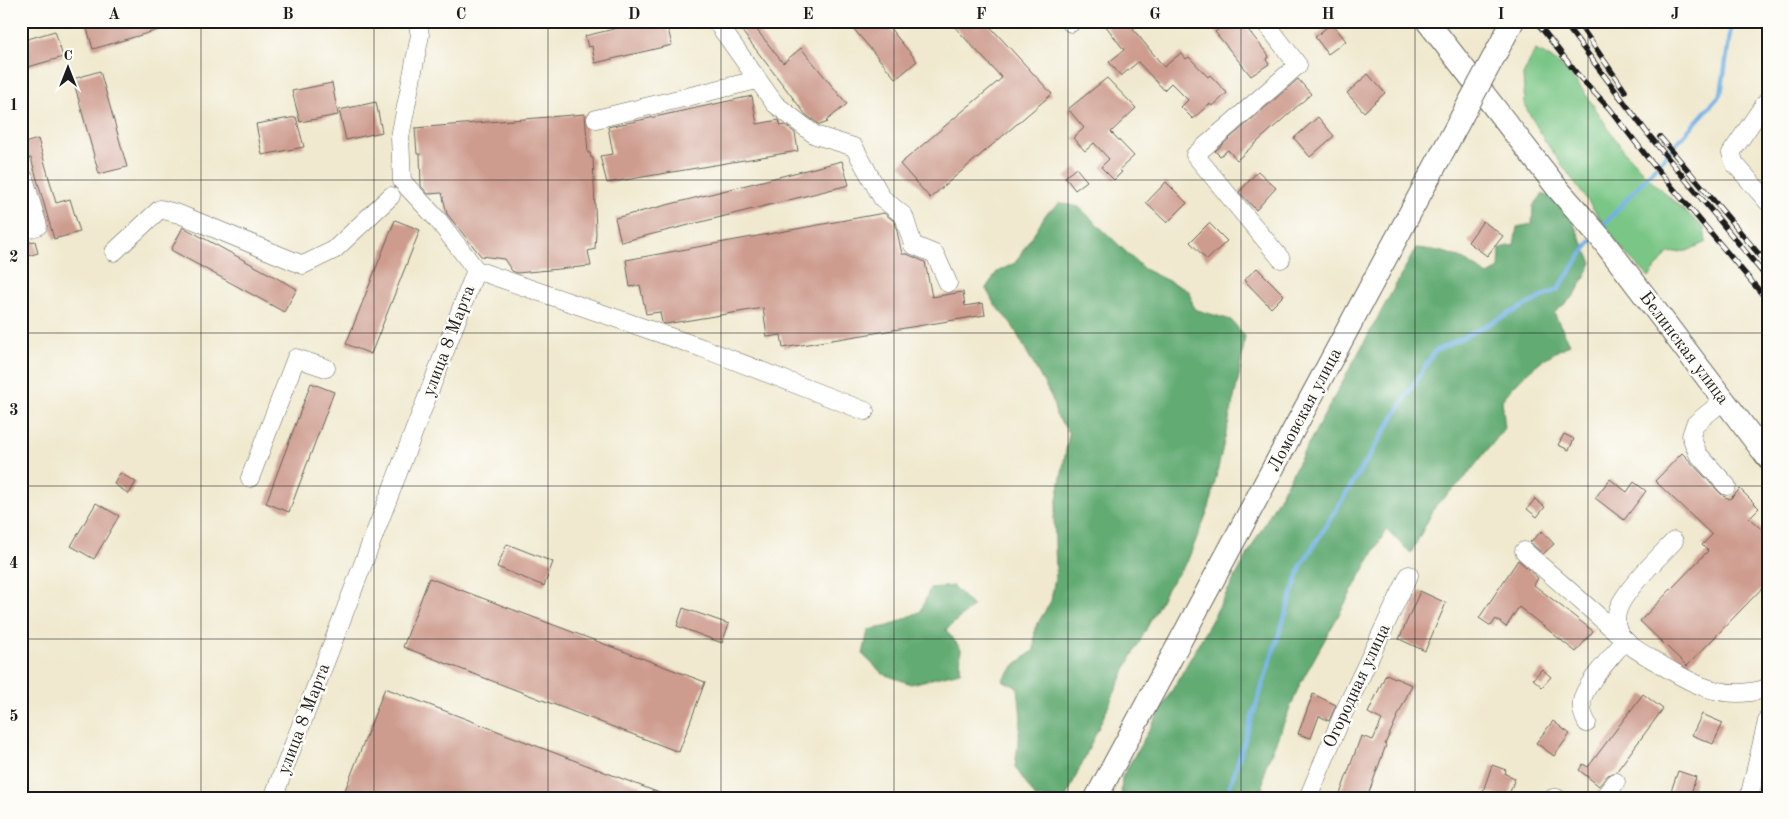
<svg xmlns="http://www.w3.org/2000/svg" width="1789" height="819" font-family="'Old Standard TT',serif">
	<rect width="100%" height="100%" fill="#fdfcf7"/>
	<filter id="ink" filterUnits="userSpaceOnUse"><feTurbulence type="fractalNoise" baseFrequency=".02" numOctaves="2"/><feDisplacementMap in="SourceGraphic" scale="10" xChannelSelector="R" yChannelSelector="G"/><feConvolveMatrix kernelMatrix="1 2 1 2 8 2 1 2 1" color-interpolation-filters="sRGB"/></filter>
	<filter id="wash" filterUnits="userSpaceOnUse"><feTurbulence type="fractalNoise" baseFrequency=".0096" numOctaves="4" result="noise"/><feDisplacementMap in="SourceGraphic" scale="20" xChannelSelector="R" yChannelSelector="G"/><feGaussianBlur stdDeviation="1.12" result="paint"/><feColorMatrix in="noise" values="0 0 0 0 0 0 0 0 0 0 0 0 0 0 0 0 0 1.4 0 .05"/><feComposite in="paint" operator="in"/></filter>
	<g filter="url(#wash)">
		<rect width="100%" height="100%" fill="#f0e9cf"/>
		<path fill="#79c686" stroke="#4a7151" d="M1535,50C1578,66 1601,124 1629,157C1652,183 1678,205 1704,228L1706,242L1687,251L1668,253L1649,277L1624,252L1545,141L1525,106L1523,75Z"/>
		<g fill="#62ab73" stroke="#3f6448">
			<path d="M1543,194L1564,203L1592,263L1575,295L1554,313L1570,344C1539,360 1524,373 1502,400L1505,428L1464,479L1436,505L1411,553L1386,530L1300,684L1265,768L1262,795L1273,798H1121L1122,777L1193,654L1416,248C1449,251 1460,256 1488,275L1499,269L1500,248L1514,245L1517,227L1532,224L1533,206Z"/>
			<path d="M1060,203L1079,207L1144,269L1189,291L1194,309L1231,320L1245,336L1239,376L1209,508L1187,562L1168,587L1126,668L1066,798H1036L1015,767L1021,718L1018,688L1002,680L1016,664L1034,650L1035,628L1051,601L1056,571L1054,517L1069,433L1056,415L1052,398L1011,323L994,304L986,288L997,272L1015,263L1046,214Z"/>
			<path d="M953,586L973,606L946,630L961,649L960,672L911,684L883,674L863,655L868,630L889,626L921,611L930,588Z"/>
		</g>
		<g fill="none" stroke-linecap="round" stroke-linejoin="round">
			<g stroke="#71b1e5" stroke-width="4.5">
				<path d="M1601,228L1721,94L1732,21"/>
				<path d="M1226,798L1301,566L1434,352L1558,289L1593,238"/>
			</g>
		</g>
		<g id="blocks">
			<g fill="#ce9c8f">
				<path d="M99,21H179V24L93,49L86,25Z"/>
				<path d="M647,21H666L672,45L595,63L592,46L588,47L585,36Z"/>
				<path d="M734,21H767L757,30L783,63L801,48L847,104L826,121L828,122L820,125L806,115Z"/>
				<path d="M847,21H884L917,61L896,79Z"/>
				<path d="M949,21H985L1052,94L930,198L900,164L1002,78Z"/>
				<path d="M1102,21H1143L1133,29L1164,67L1181,53L1186,59L1189,57L1208,77L1210,75L1227,93L1213,106L1209,104L1193,119L1181,107L1188,100L1171,83L1164,90L1138,62L1121,76L1109,62L1124,50Z"/>
				<path d="M1229,21H1241L1269,56L1266,60L1269,64L1251,76L1215,32Z"/>
				<path d="M1332,23L1346,41L1328,54L1315,37Z"/>
				<path d="M55,31L63,57L21,69V41Z"/>
				<path d="M100,71L127,167L99,174L73,79Z"/>
				<path d="M1368,74L1385,93L1364,112L1347,93Z"/>
				<path d="M1107,78L1136,108L1111,132L1134,156L1119,170L1122,172L1114,180L1101,167L1109,159L1094,143L1085,151L1073,138L1084,128L1068,109Z"/>
				<path d="M1298,79L1311,94L1237,160L1228,150L1220,156L1215,151Z"/>
				<path d="M332,83L338,115L300,122L292,91Z"/>
				<path d="M752,96L757,124L779,120L781,126L785,125L795,133L798,151L607,183L600,156L613,154L608,127Z"/>
				<path d="M376,102L382,132L346,140L339,110Z"/>
				<path d="M585,114L588,153H590L591,158H593L596,232L595,249L588,251L591,266L517,273L512,271L504,259L481,256L447,214L442,193L428,194L421,186L420,154H417L415,128Z"/>
				<path d="M296,117L304,147L262,155L256,124Z"/>
				<path d="M1318,117L1334,136L1310,157L1294,138Z"/>
				<path d="M38,139L56,203L70,199L80,232L54,239L31,158L21,160V144Z"/>
				<path d="M842,161L849,185L621,242L615,218Z"/>
				<path d="M1076,168L1087,181L1075,190L1065,177Z"/>
				<path d="M1258,171L1276,188L1256,210L1239,192Z"/>
				<path d="M1166,182L1187,203L1167,223L1146,203Z"/>
				<path d="M884,213L895,222L902,254H907L925,262L932,297L963,292L965,306L983,303L985,315L783,348L781,335L767,337L763,308L666,324L662,323L660,312L646,314L640,285L630,287L626,260Z"/>
				<path d="M395,220L420,230L371,354L346,344Z"/>
				<path d="M1483,221L1503,236L1487,256L1468,242Z"/>
				<path d="M1209,223L1227,241L1207,260L1190,242Z"/>
				<path d="M183,227L297,289L284,312L171,250Z"/>
				<path d="M35,241L38,253L21,258V244Z"/>
				<path d="M1257,268L1284,295L1271,308L1244,280Z"/>
				<path d="M311,383L334,392L289,512L266,503Z"/>
				<path d="M1564,434L1574,439L1569,450L1558,445Z"/>
				<path d="M1682,453L1723,496L1730,499L1740,489L1759,508L1749,518L1768,535V582L1687,666L1640,621L1708,551L1702,545L1712,535L1655,481Z"/>
				<path d="M120,473L136,482L129,494L114,484Z"/>
				<path d="M1610,479L1627,492L1634,482L1646,491L1624,520L1595,498Z"/>
				<path d="M1535,499L1545,507L1537,517L1527,509Z"/>
				<path d="M96,503L119,516L94,559L71,546Z"/>
				<path d="M1542,531L1554,544L1543,554L1530,542Z"/>
				<path d="M507,544L553,562L544,586L497,567Z"/>
				<path d="M1518,560L1538,578L1534,585L1593,631L1576,652L1519,607L1506,627L1496,619L1491,626L1479,618Z"/>
				<path d="M429,578L705,682L679,752L403,647Z"/>
				<path d="M1420,591L1446,603L1425,651L1399,639Z"/>
				<path d="M683,608L729,624L722,643L677,626Z"/>
				<path d="M1542,669L1551,677L1542,687L1533,679Z"/>
				<path d="M1386,674L1412,685L1385,744L1386,745L1367,798H1349L1340,794L1361,736L1373,740L1382,720L1368,713Z"/>
				<path d="M385,688L670,797V798H342Z"/>
				<path d="M1313,694L1336,705L1329,721L1319,716L1311,738L1298,734Z"/>
				<path d="M1643,694L1663,709L1616,772L1608,775L1599,786L1579,770L1583,764L1588,767Z"/>
				<path d="M1702,714L1723,723L1713,744L1692,735Z"/>
				<path d="M1553,721L1570,734L1554,756L1536,743Z"/>
				<path d="M1492,765L1506,770L1505,774L1515,778L1508,798L1483,791Z"/>
				<path d="M1678,771L1696,777L1690,797L1671,791Z"/>
			</g>
		</g>
	</g>
	<g filter="url(#ink)">
		<use href="#blocks" fill-opacity="0" stroke="#66645b" stroke-width="1"/>
		<g fill="none" stroke-linecap="round" stroke-linejoin="round">
			<defs>
				<g id="minor">
					<path d="M417,21L420,35L400,137L402,181L438,220L476,270"/>
					<path d="M716,21L775,104L815,135L854,147L882,198L904,216L913,245L935,254L948,283"/>
					<path d="M1069,21L1071,23"/>
					<path d="M1264,21L1298,65L1195,155L1281,259"/>
					<path d="M1768,99L1731,153L1735,164L1768,202"/>
					<path d="M596,119L757,80"/>
					<path d="M21,179L24,178L38,226L21,231"/>
					<path d="M114,252L160,209L179,214L303,265L334,250L391,196"/>
					<path d="M1724,400L1695,424L1691,436L1698,454L1727,486"/>
					<path d="M250,478L296,358L326,368"/>
					<path d="M1674,541C1659,557 1621,593 1617,613C1615,620 1616,628 1620,635C1627,645 1640,652 1650,658C1681,677 1712,698 1750,692C1756,691 1762,691 1768,687"/>
					<path d="M1524,551L1621,636"/>
					<path d="M1587,723C1583,716 1581,709 1582,701C1585,683 1614,655 1625,640"/>
					<path d="M273,798L476,270L702,348L865,411"/>
					<path d="M1308,798L1344,712L1409,575"/>
					<path d="M1553,798H1557"/>
					<path d="M1603,798L1616,782"/>
					<path d="M1749,798L1768,717"/>
				</g>
				<g id="major">
					<path d="M1427,21L1558,189L1600,237L1768,458"/>
					<path d="M1096,798L1169,662"/>
				</g>
			</defs>
			<use href="#minor" stroke="#66645b" stroke-width="19"/>
			<use href="#major" stroke="#66645b" stroke-width="24"/>
			<use href="#minor" stroke="#fff" stroke-width="18"/>
			<use href="#major" stroke="#fff" stroke-width="22"/>
			<defs>
				<g id="rail">
					<path d="M1536,21L1577,74L1609,108L1651,162L1768,301"/>
					<path d="M1563,21L1648,134L1768,279"/>
					<path d="M1577,21L1625,91"/>
					<path d="M1660,137L1768,265"/>
				</g>
			</defs>
			<use href="#rail" stroke="#1c1c1c" stroke-width="5.5"/>
			<use href="#rail" stroke="#fdfcf7" stroke-width="4" stroke-dasharray="11" stroke-linecap="butt"/>
			<defs>
				<path id="major-bridge" d="M1169,662L1513,21"/>
			</defs>
			<use href="#major-bridge" stroke="#66645b" stroke-width="24" stroke-linecap="butt"/>
			<use href="#major-bridge" stroke="#fff" stroke-width="22"/>
		</g>
	</g>
	<path fill="none" stroke="#1c1c1c" stroke-width="1" stroke-opacity="0.55" d="M201,21V798M374,21V798M548,21V798M721,21V798M894,21V798M1068,21V798M1241,21V798M1415,21V798M1588,21V798M21,180H1768M21,333H1768M21,486H1768M21,639H1768"/>
	<g text-anchor="middle" dominant-baseline="central" stroke-width="5" stroke-linejoin="round" paint-order="stroke">
		<g font-size="18" fill="#1c1c1c" stroke="#fdfcf7">
			<text transform="translate(449 341) rotate(-69)">улица 8 Марта</text>
			<text transform="translate(1684 348) rotate(53)">Белинская улица</text>
			<text transform="translate(1305 410) rotate(-62)">Ломовская улица</text>
			<text transform="translate(1357 686) rotate(-65)">Огородная улица</text>
			<text transform="translate(304 719) rotate(-69)">улица 8 Марта</text>
		</g>
	</g>
	<rect width="1789" height="819" fill="none" stroke="#fdfcf7" stroke-width="55"/>
	<g transform="translate(68 68)" stroke="#fdfcf7" stroke-width="4" paint-order="stroke">
	<path d="M0-4L9 19L0 12L-9 19Z" fill="#1c1c1c"/>
	<text y="-8" font-size="14" font-weight="bold" text-anchor="middle" fill="#1c1c1c">С</text>
	</g>
	<rect x="28" y="28" width="1734" height="764" fill="none" stroke="#1c1c1c" stroke-width="2"/>
	<g font-size="16" text-anchor="middle" font-weight="bold" fill="#1c1c1c">
		<text x="114" y="19">A</text>
		<text x="288" y="19">B</text>
		<text x="461" y="19">C</text>
		<text x="634" y="19">D</text>
		<text x="808" y="19">E</text>
		<text x="981" y="19">F</text>
		<text x="1155" y="19">G</text>
		<text x="1328" y="19">H</text>
		<text x="1501" y="19">I</text>
		<text x="1675" y="19">J</text>
		<text x="14" y="110">1</text>
		<text x="14" y="262">2</text>
		<text x="14" y="415">3</text>
		<text x="14" y="568">4</text>
		<text x="14" y="721">5</text>
	</g>
</svg>
